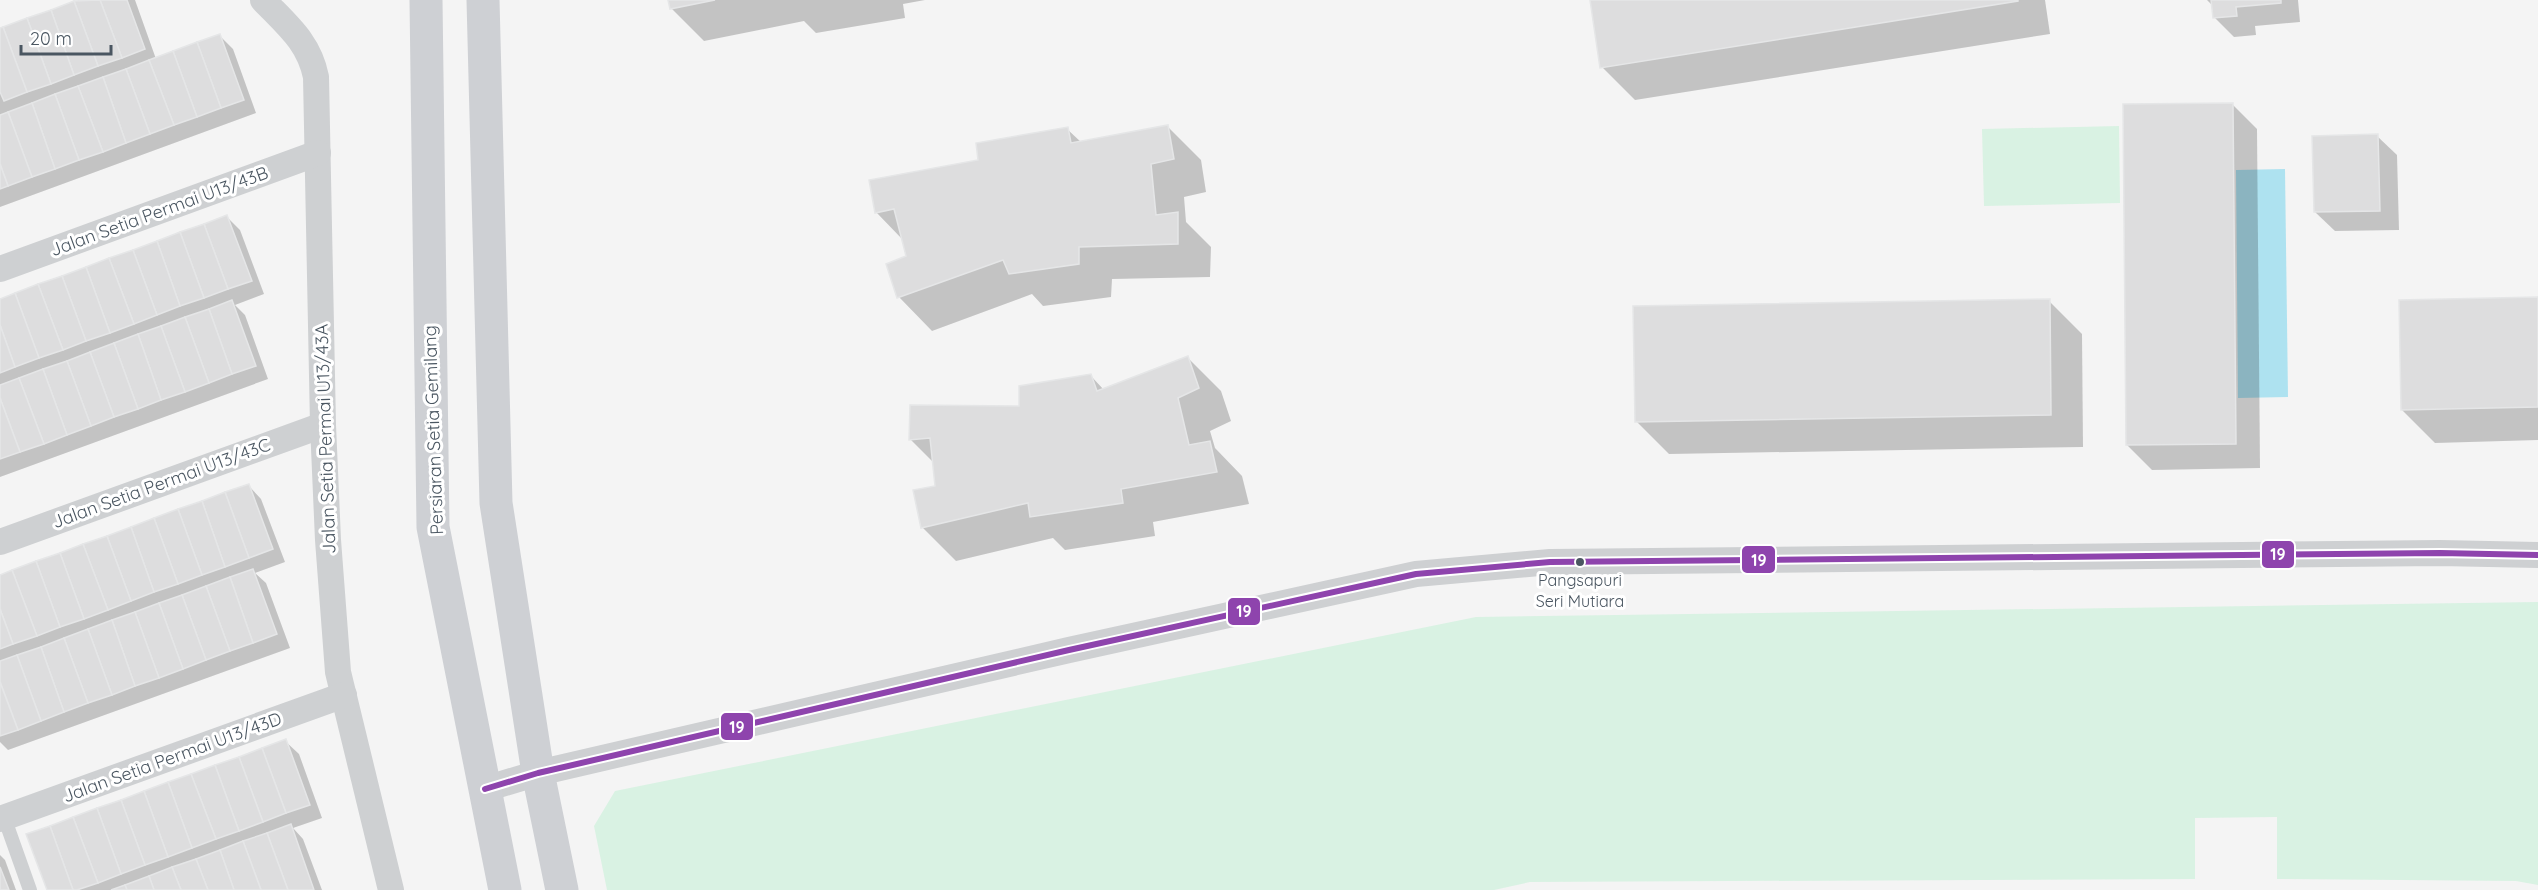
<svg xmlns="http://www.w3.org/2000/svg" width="2538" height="890" font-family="Quicksand,sans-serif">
	<rect width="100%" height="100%" fill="#f4f4f4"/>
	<g fill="#d9f2e3">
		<path d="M2119,126L2120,203L1984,206L1982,129Z"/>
		<path d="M2538,602V885L2516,881L2277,879V817L2195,818V879L1530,882L1494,890H607L594,826L615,791L1476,617Z"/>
	</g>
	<path fill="#aee2f0" d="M2285,169L2288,397L2238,398L2236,170Z"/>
	<g fill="#0003">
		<path d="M80,0H135L156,59L220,36L233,49L256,113L0,207V29Z"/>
		<path d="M669,0H925L903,4L905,18L816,33L804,21L704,41L671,8Z"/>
		<path d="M1592,0H2045L2050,34L1635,100L1602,67Z"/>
		<path d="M2207,0H2298L2300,22L2255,26L2256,35L2234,37L2214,17L2213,6Z"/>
		<path d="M2232,104L2257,129L2260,468L2152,470L2127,445Z"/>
		<path d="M1168,127L1201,160L1206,192L1184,197L1186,222L1211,247L1210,277L1112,279L1111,297L1043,306L1032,294L932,331L899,297L887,265L908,256L903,240L876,212L980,161L1067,129L1082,143Z"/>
		<path d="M2377,136L2397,155L2399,230L2335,231L2315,212Z"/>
		<path d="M227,217L240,230L264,294L235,305L245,315L268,379L0,477V300Z"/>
		<path d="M2538,298V440L2435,443L2402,410Z"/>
		<path d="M2049,301L2082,334L2083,447L1669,454L1636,421Z"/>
		<path d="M1188,358L1221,391L1231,421L1210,431L1215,448L1242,476L1249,504L1153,522L1155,536L1065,550L1053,538L956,561L923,528L936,487L934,463L910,439L1020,407L1091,376L1104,390Z"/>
		<path d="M248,485L261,499L285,562L255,573L266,583L290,648L8,750L0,742V576Z"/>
		<path d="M285,741L299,754L322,818L293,828L303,839L322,890H48Z"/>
		<path d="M0,855L5,860L16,890H0Z"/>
	</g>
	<g fill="#ddddde" stroke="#e5e6e7" stroke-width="1.5">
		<path d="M100,0H127L145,49L122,58Z"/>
		<path d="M100,0L122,58L98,66L74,1Z"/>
		<path d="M668,0H715L670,9Z"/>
		<path d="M1590,0H2018V1L1600,68Z"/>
		<path d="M2211,0H2281V3L2236,7L2237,16L2213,18Z"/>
		<path d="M74,1L98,66L74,75L51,10Z"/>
		<path d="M51,10L74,75L51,84L27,18Z"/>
		<path d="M27,18L51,84L27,92L3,27Z"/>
		<path d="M3,27L27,92L4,101L0,92V28Z"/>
		<path d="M220,34L244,100L221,108L197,42Z"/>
		<path d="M197,42L221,108L197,117L173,51Z"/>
		<path d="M173,51L197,117L174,125L149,60Z"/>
		<path d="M149,60L174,125L150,134L126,69Z"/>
		<path d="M126,69L150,134L126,143L103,77Z"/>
		<path d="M103,77L126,143L103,152L78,86Z"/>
		<path d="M78,86L103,152L79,160L55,94Z"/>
		<path d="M55,94L79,160L55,169L32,103Z"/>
		<path d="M32,103L55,169L32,177L8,112Z"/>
		<path d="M2233,103L2236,444L2126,445L2123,104Z"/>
		<path d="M8,112L32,177L8,186L0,164V115Z"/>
		<path d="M1168,125L1174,159L1151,164L1156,215L1178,212V244L1079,247V264L1009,274L1003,260L897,298L886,264L906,256L894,209L875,213L869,180L978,160L976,143L1068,127L1071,143Z"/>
		<path d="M2378,134L2380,211L2314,212L2312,136Z"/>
		<path d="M0,164L8,186L0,189Z"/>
		<path d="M227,215L252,281L228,289L204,224Z"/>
		<path d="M204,224L228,289L204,298L180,232Z"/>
		<path d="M180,232L204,298L180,306L157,241Z"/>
		<path d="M157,241L180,306L157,315L133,250Z"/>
		<path d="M133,250L157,315L134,324L109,258Z"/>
		<path d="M109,258L134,324L110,333L86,267Z"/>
		<path d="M86,267L110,333L86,341L62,276Z"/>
		<path d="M62,276L86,341L63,350L38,284Z"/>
		<path d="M38,284L63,350L39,358L15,293Z"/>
		<path d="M15,293L39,358L15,367L0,325V299Z"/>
		<path d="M2538,297V407L2401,410L2399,300Z"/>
		<path d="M2050,299L2051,415L1635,422L1633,306Z"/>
		<path d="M232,300L256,366L232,374L209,309Z"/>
		<path d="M209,309L232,374L209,383L185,317Z"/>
		<path d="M185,317L209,383L185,392L161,326Z"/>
		<path d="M0,325L15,367L0,373Z"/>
		<path d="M161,326L185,392L161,400L138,334Z"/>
		<path d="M138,334L161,400L138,409L114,343Z"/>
		<path d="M114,343L138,409L114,417L90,352Z"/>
		<path d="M90,352L114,417L91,426L67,361Z"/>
		<path d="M1188,356L1199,388L1178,398L1189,445L1210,441L1217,472L1121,489L1123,503L1030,517L1028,503L921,528L913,490L935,486L930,438L909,440L910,405L1019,406V386L1091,374L1097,391Z"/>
		<path d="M67,361L91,426L67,435L43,369Z"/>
		<path d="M43,369L67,435L44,444L19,378Z"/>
		<path d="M19,378L44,444L20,452L0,398V385Z"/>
		<path d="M0,398L20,452L0,459Z"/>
		<path d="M249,484L273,549L249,558L225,492Z"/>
		<path d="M225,492L249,558L225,567L202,501Z"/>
		<path d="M202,501L225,567L202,575L178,509Z"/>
		<path d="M178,509L202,575L178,584L154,518Z"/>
		<path d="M154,518L178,584L154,592L131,527Z"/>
		<path d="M131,527L154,592L131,601L107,536Z"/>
		<path d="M107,536L131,601L108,610L83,544Z"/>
		<path d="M83,544L108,610L84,619L60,553Z"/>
		<path d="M60,553L84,619L60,627L36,561Z"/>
		<path d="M36,561L60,627L37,636L12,570Z"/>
		<path d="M253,569L277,634L253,643L230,577Z"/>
		<path d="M12,570L37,636L13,644L0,609V575Z"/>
		<path d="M230,577L253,643L230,651L206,586Z"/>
		<path d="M206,586L230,651L206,660L182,595Z"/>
		<path d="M182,595L206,660L183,669L159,603Z"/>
		<path d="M159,603L183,669L159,678L135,612Z"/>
		<path d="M0,609L13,644L0,649Z"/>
		<path d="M135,612L159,678L135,686L112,620Z"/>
		<path d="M112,620L135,686L112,695L88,629Z"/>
		<path d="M88,629L112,695L88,703L64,638Z"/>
		<path d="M64,638L88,703L64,712L41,647Z"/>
		<path d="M41,647L64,712L41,721L17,655Z"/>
		<path d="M17,655L41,721L18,730L0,682V661Z"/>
		<path d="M0,682L18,730L0,736Z"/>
		<path d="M286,739L310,805L286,813L262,748Z"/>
		<path d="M262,748L286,813L263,822L239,757Z"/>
		<path d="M239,757L263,822L239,831L215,765Z"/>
		<path d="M215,765L239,831L216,839L191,774Z"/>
		<path d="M191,774L216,839L192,848L168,782Z"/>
		<path d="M168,782L192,848L168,857L144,791Z"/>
		<path d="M144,791L168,857L145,865L121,800Z"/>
		<path d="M121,800L145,865L121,874L97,808Z"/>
		<path d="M97,808L121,874L98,883L73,817Z"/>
		<path d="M73,817L98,883L77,890H73L50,826Z"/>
		<path d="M291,824L314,890H288L267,833Z"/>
		<path d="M50,826L73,890H47L26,834Z"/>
		<path d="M267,833L288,890H261L243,841Z"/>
		<path d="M243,841L261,890H234L220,850Z"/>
		<path d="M220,850L234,890H208L196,859Z"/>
		<path d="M196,859L208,890H181L172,867Z"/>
		<path d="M0,867L9,890H0Z"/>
		<path d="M172,867L181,890H154L149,876Z"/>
		<path d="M149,876L154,890H127L125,885Z"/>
		<path d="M125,885L127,890H111Z"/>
	</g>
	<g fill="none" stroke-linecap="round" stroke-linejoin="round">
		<path stroke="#ced0d2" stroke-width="14" d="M3,814L30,890"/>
		<g stroke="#ced0d2" stroke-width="26">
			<path d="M263,0C287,25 309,42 316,77L323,425L328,540L338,672L391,890"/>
			<path d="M0,269L318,153"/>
			<path d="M0,542L323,425"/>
			<path d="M485,789L538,773L1069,650L1416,574L1550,562L2440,553L2538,555"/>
			<path d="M0,819L344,695"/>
		</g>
		<g stroke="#ced0d4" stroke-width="33">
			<path d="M426,0L433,527L505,890"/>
			<path d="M483,0L496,503L538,773L562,890"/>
		</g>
		<defs>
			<path id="bus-1" d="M485,789L538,773L1069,650L1416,574L1550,562L2440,553L2538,555"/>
		</defs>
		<use href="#bus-1" stroke="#fff" stroke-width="10"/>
		<use href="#bus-1" stroke="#8e44ad" stroke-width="6"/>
	</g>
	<circle fill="#4a5661" stroke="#fff" stroke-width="2" cx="1580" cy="562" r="5"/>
	<g text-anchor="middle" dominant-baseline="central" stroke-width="6" stroke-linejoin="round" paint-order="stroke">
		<g font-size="16" fill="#4a5661" stroke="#fff">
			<text x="1580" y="580">Pangsapuri<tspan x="1580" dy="21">Seri Mutiara</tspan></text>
		</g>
		<g font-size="18" fill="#4a5661" stroke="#fff">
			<text transform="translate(159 211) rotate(-20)">Jalan Setia Permai U13/43B</text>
			<text transform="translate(433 430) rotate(-92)">Persiaran Setia Gemilang</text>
			<text transform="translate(325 439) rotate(-92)">Jalan Setia Permai U13/43A</text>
			<text transform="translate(161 483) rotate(-20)">Jalan Setia Permai U13/43C</text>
			<text transform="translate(172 757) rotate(-20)">Jalan Setia Permai U13/43D</text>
		</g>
	</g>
	<g stroke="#fff" stroke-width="2">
		<rect x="2261" y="540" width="34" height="29" rx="6" fill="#8e44ad"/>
		<rect x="1741" y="545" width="35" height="29" rx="6" fill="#8e44ad"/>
		<rect x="1227" y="597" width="34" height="29" rx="6" fill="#8e44ad"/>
		<rect x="720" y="712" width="34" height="29" rx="6" fill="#8e44ad"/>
	</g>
	<g font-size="16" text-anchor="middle" font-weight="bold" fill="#fff">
		<text x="2278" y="560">19</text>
		<text x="1759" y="566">19</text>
		<text x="1244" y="617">19</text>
		<text x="737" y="733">19</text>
	</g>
	<path d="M21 45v9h90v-9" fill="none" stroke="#4a5661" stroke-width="3"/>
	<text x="30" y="45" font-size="18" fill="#4a5661" stroke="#ffffff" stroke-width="4.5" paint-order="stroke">20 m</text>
</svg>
